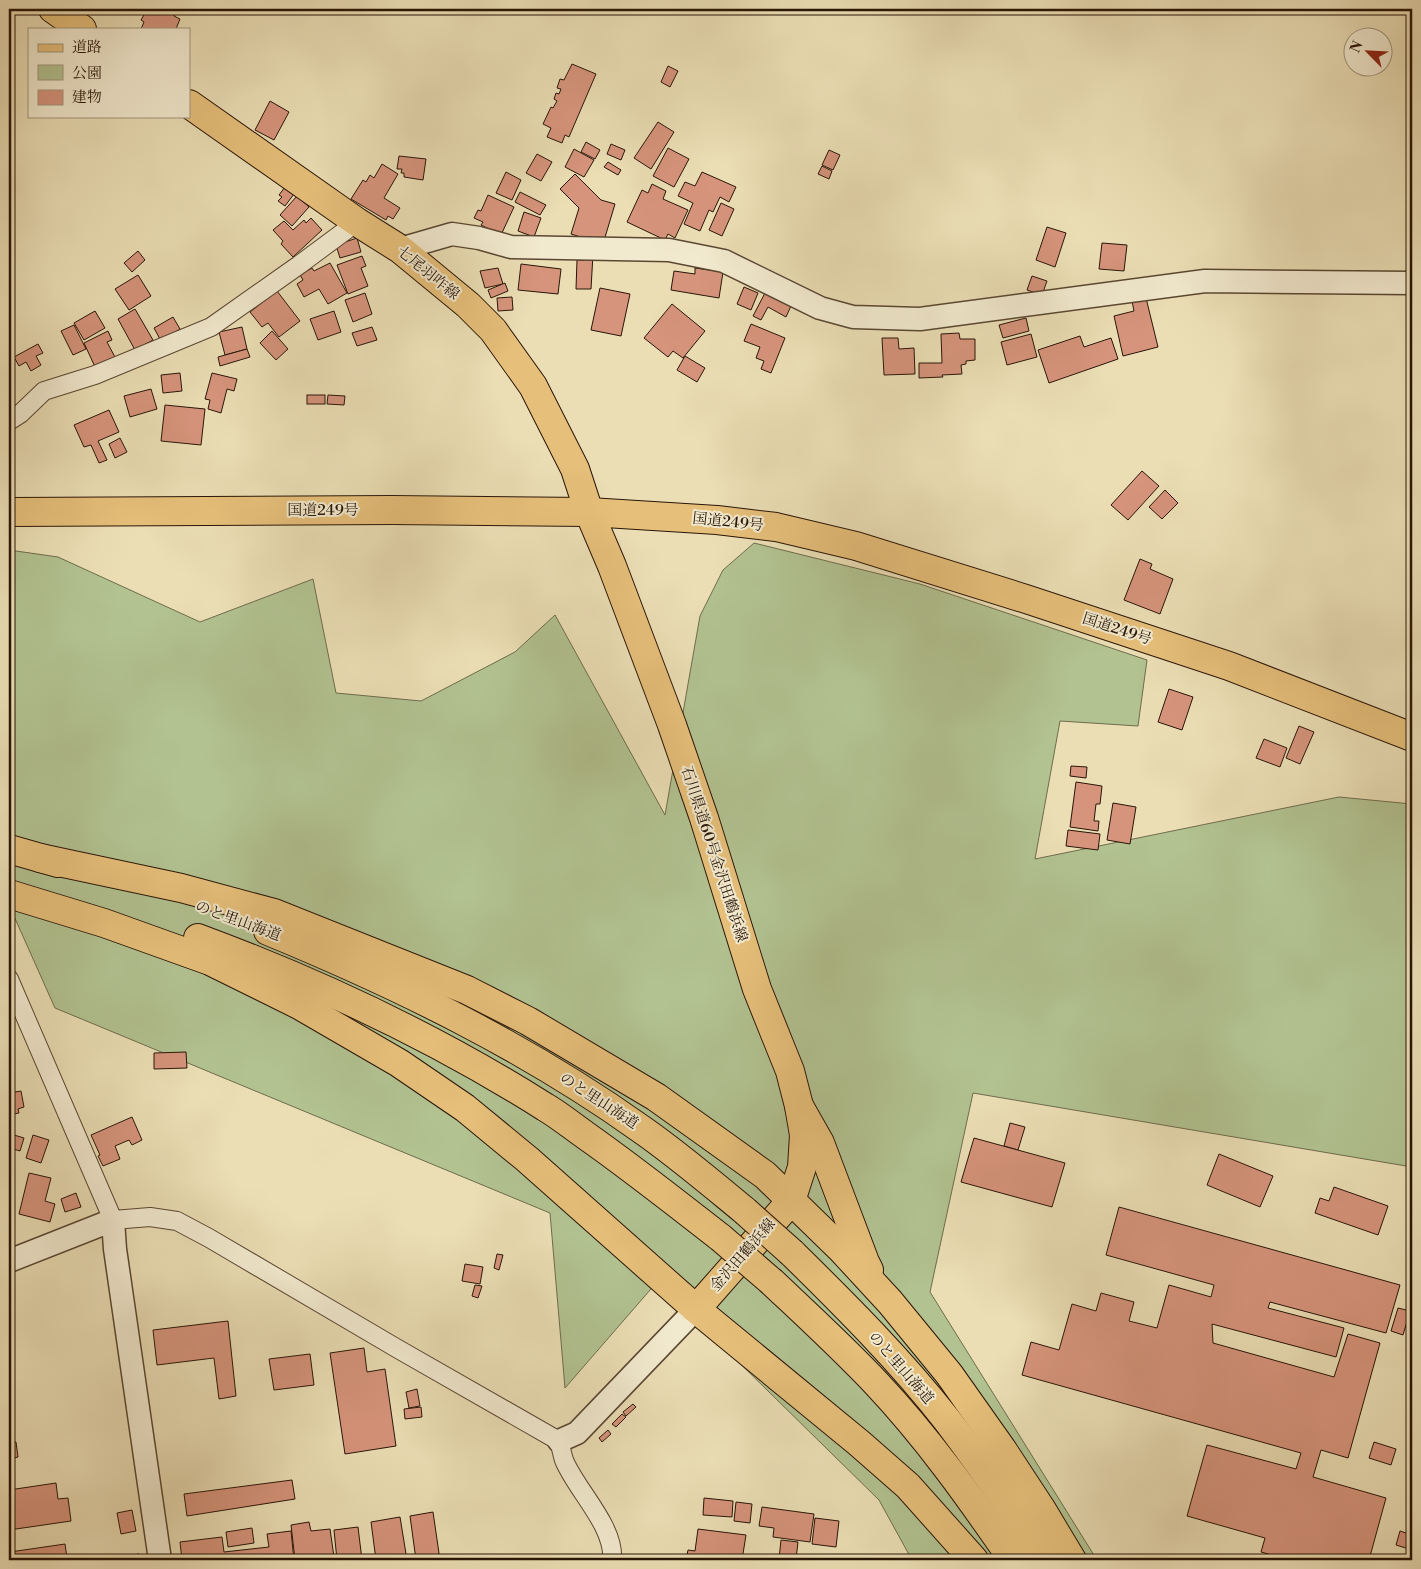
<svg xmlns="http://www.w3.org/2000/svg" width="1421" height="1569" font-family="'Libre Bodoni','Noto Serif JP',serif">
	<rect width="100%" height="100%" fill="#ebdeb5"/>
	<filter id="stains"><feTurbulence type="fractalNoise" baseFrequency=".004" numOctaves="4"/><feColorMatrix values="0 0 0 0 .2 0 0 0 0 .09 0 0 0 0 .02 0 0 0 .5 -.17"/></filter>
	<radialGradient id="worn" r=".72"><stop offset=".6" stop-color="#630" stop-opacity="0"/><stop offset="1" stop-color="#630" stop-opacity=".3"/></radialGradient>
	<path fill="#b2c291" stroke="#6e6c4c" d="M754,543L920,584L1147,660L1138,726L1060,721L1035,859L1339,797L1412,804V1167L973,1093L930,1292L1097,1560H912L879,1500L657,1282L565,1388L550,1213L55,1008L9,905V550L58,557L200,622L313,579L336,693L421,701L515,652L555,615L665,815L700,616L723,570Z"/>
	<g fill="#d6947c" stroke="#291507">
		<path d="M140,9H170L176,12L174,16L180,19L176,29H141L144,22L141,20L145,13L139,11Z"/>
		<path d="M572,64L596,74L569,137L565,135L562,143L547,137L551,128L543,124L551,107L553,108L557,101L554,99L556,93L559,94L561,89L557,88L560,79L564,80Z"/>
		<path d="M668,66L678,71L670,87L661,82Z"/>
		<path d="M270,101L289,112L274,140L255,130Z"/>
		<path d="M658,122L674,132L651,169L634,158Z"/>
		<path d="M586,142L600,150L595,159L581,152Z"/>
		<path d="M611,144L625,150L621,160L607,154Z"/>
		<path d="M668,148L689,159L674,187L653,176Z"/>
		<path d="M574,149L594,160L584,177L565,167Z"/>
		<path d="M829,150L840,155L833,170L822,165Z"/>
		<path d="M537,154L552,162L541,181L526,173Z"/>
		<path d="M399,156L426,159L423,180L404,177V173H401L402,169H397Z"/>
		<path d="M608,162L621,170L618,175L604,167Z"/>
		<path d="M382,164L398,174L384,198L400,208L393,219L388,216L386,220L351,199L363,180L366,182L370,175L374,178Z"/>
		<path d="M822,166L832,171L829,179L818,174Z"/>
		<path d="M506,172L521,180L512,200L496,193Z"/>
		<path d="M702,172L736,187L729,202L720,197L713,212L709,210L700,231L684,224L693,203L678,196L685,182L695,186Z"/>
		<path d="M575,174L601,200L615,204L603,244L571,234L579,208L560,189Z"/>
		<path d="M652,184L666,191L663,199L688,210L675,238L668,234L665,240L627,222L642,190L648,193Z"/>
		<path d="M285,187L294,194L285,206L278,201L282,197L279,195Z"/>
		<path d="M520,192L546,205L540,215L515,202Z"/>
		<path d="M488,195L514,207L501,235L481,225L483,222L474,218L478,210L481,211Z"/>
		<path d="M297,196L309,207L292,226L280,215Z"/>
		<path d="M721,203L734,209L722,236L709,230Z"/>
		<path d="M524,212L541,218L534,237L518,231Z"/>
		<path d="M311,218L322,230L293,257L281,244L283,241L273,230L284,221L293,230L304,220L306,223Z"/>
		<path d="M1047,227L1066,233L1055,267L1036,260Z"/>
		<path d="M357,238L361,252L340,258L336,245Z"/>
		<path d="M1102,243L1127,245L1124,271L1099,269Z"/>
		<path d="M138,251L145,260L132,272L124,263Z"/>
		<path d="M584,254H593L591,289H576L577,260H584Z"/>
		<path d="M362,256L366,266L361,268L368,286L348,294L337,265Z"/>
		<path d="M330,263L347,293L328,304L319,289L304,297L297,284L303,280L300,275L312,268L314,271Z"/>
		<path d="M521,264L561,269L558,294L518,290Z"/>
		<path d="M498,268L503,284L485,288L480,271Z"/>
		<path d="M695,268L723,272L719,298L671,290L674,271L695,274Z"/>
		<path d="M138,275L151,296L129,310L115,289Z"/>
		<path d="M1032,276L1047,281L1042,295L1027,290Z"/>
		<path d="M505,283L508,291L491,298L488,290Z"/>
		<path d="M744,287L758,293L751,310L737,304Z"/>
		<path d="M600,288L630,294L621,336L591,330Z"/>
		<path d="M277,291L300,321L279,337L268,323L262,327L250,312Z"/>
		<path d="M365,293L372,314L353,322L345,300Z"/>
		<path d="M765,293L791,306L786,317L768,307L761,320L753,316Z"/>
		<path d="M512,297L513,310L498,311L497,298Z"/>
		<path d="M1146,298L1158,347L1123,356L1114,316L1134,311L1132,301Z"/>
		<path d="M672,304L705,331L683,358L673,351L668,357L644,338Z"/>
		<path d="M135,309L153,340L135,350L118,319Z"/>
		<path d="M95,311L105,328L84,340L74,323Z"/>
		<path d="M334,311L341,332L318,340L310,319Z"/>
		<path d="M173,317L180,329L161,341L154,328Z"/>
		<path d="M1026,318L1029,331L1003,338L999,325Z"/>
		<path d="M751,324L785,338L771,373L761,369L764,361L756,358L760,347L744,341Z"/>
		<path d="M74,325L86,349L73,355L61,331Z"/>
		<path d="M242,327L247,349L225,355L219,332Z"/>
		<path d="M372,327L377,340L357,346L352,333Z"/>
		<path d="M108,331L112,340L107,342L116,359L96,369L84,343Z"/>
		<path d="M272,331L288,349L276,360L260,343Z"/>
		<path d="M959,333L960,339H975V360L966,361V364L961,365L962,374L942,375L943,377L919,378V363H942L941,334Z"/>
		<path d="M1031,334L1037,357L1007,365L1001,342Z"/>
		<path d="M1080,336L1084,347L1111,338L1118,359L1049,383L1038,350Z"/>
		<path d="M882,338H898L899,349L914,348L915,374L884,375Z"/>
		<path d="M38,344L43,353L36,356L41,365L31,371L26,362L19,366L14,357Z"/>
		<path d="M247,349L250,357L220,366L218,357Z"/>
		<path d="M685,356L705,368L697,382L677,370Z"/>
		<path d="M180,373L182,391L163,393L161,375Z"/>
		<path d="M212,373L237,379L234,391L227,389L221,413L208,409L210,400L205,399Z"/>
		<path d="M151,389L157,409L130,417L124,396Z"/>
		<rect x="307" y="395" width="18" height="9"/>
		<path d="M328,395L345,396L344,405L327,404Z"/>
		<path d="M165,405L205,409L201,445L161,441Z"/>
		<path d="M109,410L119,432L98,441L107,460L99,463L91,445L84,447L74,425Z"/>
		<path d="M120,438L127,452L115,458L109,444Z"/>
		<path d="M1142,471L1159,486L1128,520L1111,505Z"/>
		<path d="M1165,490L1178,503L1162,519L1149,507Z"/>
		<path d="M1140,559L1152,564L1150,569L1173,579L1160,614L1124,600Z"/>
		<path d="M1169,689L1193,697L1182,730L1158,722Z"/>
		<path d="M1299,726L1314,732L1300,764L1286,758Z"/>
		<path d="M1264,739L1287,748L1280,767L1256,758Z"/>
		<path d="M1071,766L1087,767L1086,778L1070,776Z"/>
		<path d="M1076,782L1102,786L1100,804H1096L1094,821H1099L1098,831L1070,827Z"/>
		<path d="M1113,803L1136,807L1130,844L1107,840Z"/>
		<path d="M1068,830L1100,834L1098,850L1066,846Z"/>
		<path d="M186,1052L187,1068L154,1069V1053Z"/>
		<path d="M21,1091L24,1107L18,1109L19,1113L9,1115V1093Z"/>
		<path d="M132,1117L142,1140L132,1145L129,1140L115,1146L120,1159L103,1166L98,1156L100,1155L91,1135Z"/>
		<path d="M1010,1123L1025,1127L1018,1150L1004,1146Z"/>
		<path d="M14,1135L24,1138L20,1151L10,1148Z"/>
		<path d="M33,1135L49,1140L41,1163L26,1158Z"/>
		<path d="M974,1138L1065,1163L1052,1207L961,1182Z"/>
		<path d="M1219,1154L1273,1176L1260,1207L1207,1185Z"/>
		<path d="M29,1173L51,1178L45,1201L55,1204L50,1222L19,1214Z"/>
		<path d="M1334,1187L1388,1206L1378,1235L1315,1213L1320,1198L1329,1201Z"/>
		<path d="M76,1193L81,1207L65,1212L61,1199Z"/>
		<path d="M1119,1207L1400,1285L1386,1333L1270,1302L1268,1308L1344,1328L1336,1357L1212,1324L1213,1343L1334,1377L1348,1334L1380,1343L1348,1458L1321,1450L1313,1477L1386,1498L1369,1560H1289L1261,1552L1265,1538L1187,1516L1207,1445L1296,1469L1301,1453L1022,1375L1031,1342L1059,1350L1072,1304L1096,1311L1101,1293L1134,1302L1129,1321L1157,1328L1169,1285L1211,1297L1214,1285L1106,1255Z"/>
		<path d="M497,1254L503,1255L499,1270L494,1268Z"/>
		<path d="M465,1264L483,1267L480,1284L462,1281Z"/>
		<path d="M475,1285L482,1286L478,1298L472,1296Z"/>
		<path d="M1398,1308L1410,1311L1403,1335L1391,1331Z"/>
		<path d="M228,1321L236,1396L219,1399L214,1358L157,1365L153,1330Z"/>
		<path d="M364,1348L367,1372L385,1369L396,1446L345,1454L330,1353Z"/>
		<path d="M310,1354L314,1385L274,1390L269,1359Z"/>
		<path d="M417,1389L420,1406L409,1408L406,1392Z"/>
		<path d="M633,1404L636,1407L626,1416L623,1412Z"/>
		<path d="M421,1407L422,1417L405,1419L404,1409Z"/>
		<path d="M622,1414L626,1417L616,1427L612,1424Z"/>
		<path d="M608,1430L611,1434L602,1442L599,1438Z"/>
		<path d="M9,1434L10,1442H16L18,1457L9,1459Z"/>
		<path d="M1374,1442L1396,1449L1391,1465L1369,1458Z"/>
		<path d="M292,1480L295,1499L187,1516L184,1494Z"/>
		<path d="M56,1483L58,1499L68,1498L71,1521L9,1530V1490Z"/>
		<path d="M1412,1486V1503H1409Z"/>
		<path d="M704,1498L733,1501L732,1517L703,1515Z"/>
		<path d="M736,1502L752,1504L750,1523L734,1521Z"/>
		<path d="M762,1507L814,1514L810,1542L773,1537L774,1528L759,1526Z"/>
		<path d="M132,1510L136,1531L121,1534L117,1513Z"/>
		<path d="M433,1512L440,1560H416L410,1516Z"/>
		<path d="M400,1517L407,1560H376L371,1522Z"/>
		<path d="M815,1518L839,1521L836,1547L812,1544Z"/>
		<path d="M309,1522L311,1531L330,1529L334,1557L312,1560H295L291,1525Z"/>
		<path d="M358,1527L362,1560H337L334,1530Z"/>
		<path d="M252,1528L254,1543L228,1547L226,1532Z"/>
		<path d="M698,1529L746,1535L742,1560H686L688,1550L695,1551Z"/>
		<path d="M291,1531L294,1560H182L180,1542L222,1537L224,1552L269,1547L267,1534Z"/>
		<path d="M1400,1531L1412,1535L1409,1549L1396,1545Z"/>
		<path d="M781,1540L798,1542L796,1559L808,1560H765L766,1557L779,1559Z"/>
		<path d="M9,1543L10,1552L65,1544L67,1558L78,1556L79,1560H9Z"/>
		<path d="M139,1554L140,1560H127L126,1556Z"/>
		<path d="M900,1556L934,1560H899Z"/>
	</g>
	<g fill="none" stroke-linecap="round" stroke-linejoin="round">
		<defs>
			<g id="minor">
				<path d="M9,421L20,414L44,391L95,375L211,327L299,265L357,222"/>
				<path d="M9,979L113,1220L150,1217L177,1221L209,1238L398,1349L559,1441C561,1447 562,1454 564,1460C576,1490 615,1526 612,1560"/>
			</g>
			<g id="tertiary">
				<path d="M400,249L452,234L479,238L511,247L669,250L724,261L820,308L853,317L920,319L1205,281L1412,283"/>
				<path d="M9,1261L113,1220L115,1249L160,1560"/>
				<path d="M559,1441L577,1433L696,1309"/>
			</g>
			<g id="primary">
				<path d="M53,9L82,29"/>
				<path d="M189,104L357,222L400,249L468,305L493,330L533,386L575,469L589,512L612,566L672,725L704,818L757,989L790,1071L799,1106L804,1135L802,1167L791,1201L696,1309"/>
			</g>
			<path id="trunk" d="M9,512L392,510L589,512L717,520L776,527L856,546L1026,599L1229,666L1412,737"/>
			<g id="motorway">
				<path d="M9,849L58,863"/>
				<path d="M40,858L181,888L274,913L467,990L528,1021L656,1097L765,1175L842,1250L890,1302L949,1374L1002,1449L1042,1510L1072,1560"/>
				<path d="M9,894L104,923L210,961L299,1005L399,1063L465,1108L527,1159L696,1309L859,1443L908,1486L974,1560"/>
				<path d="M268,931C399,985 526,1047 641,1129C677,1154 711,1183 745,1211"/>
				<path d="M198,938C319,983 436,1038 545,1107C559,1115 572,1126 585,1135C632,1168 676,1203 721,1238"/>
				<path d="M799,1106L820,1143L865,1262L869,1270"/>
				<path d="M792,1253C846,1306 900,1360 947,1420C981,1465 1014,1513 1045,1560"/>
				<path d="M772,1282C807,1315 843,1348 876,1383C927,1437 971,1499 1013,1560"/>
			</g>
		</defs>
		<use href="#minor" stroke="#5a4732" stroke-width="20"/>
		<use href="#tertiary" stroke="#5a4732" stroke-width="25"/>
		<use href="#primary" stroke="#291507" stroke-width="30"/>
		<use href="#trunk" stroke="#291507" stroke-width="30"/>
		<use href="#motorway" stroke="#291507" stroke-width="30"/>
		<use href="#minor" stroke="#f2eacf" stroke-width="18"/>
		<use href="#tertiary" stroke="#f2eacf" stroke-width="22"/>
		<use href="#primary" stroke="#e6bf7a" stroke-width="28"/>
		<use href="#trunk" stroke="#e6bf7a" stroke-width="28"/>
		<use href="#motorway" stroke="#e6bf7a" stroke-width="28"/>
		<defs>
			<g id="motorway-bridge">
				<path d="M745,1211L792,1253"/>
				<path d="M721,1238L772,1282"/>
			</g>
		</defs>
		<use href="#motorway-bridge" stroke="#291507" stroke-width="30" stroke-linecap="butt"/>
		<use href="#motorway-bridge" stroke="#e6bf7a" stroke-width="28"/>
	</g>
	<g text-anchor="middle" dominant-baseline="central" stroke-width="4" stroke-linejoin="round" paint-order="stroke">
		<g font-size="15" fill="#291507" stroke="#f2eacf">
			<text transform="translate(428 273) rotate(39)">七尾羽咋線</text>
			<text x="323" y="510">国道249号</text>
			<text transform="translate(728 522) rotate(6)">国道249号</text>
			<text transform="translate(1117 629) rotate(18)">国道249号</text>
			<text transform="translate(714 854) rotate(72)">石川県道60号金沢田鶴浜線</text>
			<text transform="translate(238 921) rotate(20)">のと里山海道</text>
			<text transform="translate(599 1101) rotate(33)">のと里山海道</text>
			<text transform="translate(743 1255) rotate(-49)">金沢田鶴浜線</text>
			<text transform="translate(901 1368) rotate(49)">のと里山海道</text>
		</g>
	</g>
	<rect width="1421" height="1569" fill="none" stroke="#ebdeb5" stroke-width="30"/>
	<rect x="10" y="10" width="1401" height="1549" fill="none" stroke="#291507" stroke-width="2.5"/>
	<rect x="15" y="15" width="1391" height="1539" fill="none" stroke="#291507"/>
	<rect x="28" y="28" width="162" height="90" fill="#f2eacf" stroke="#a2957f"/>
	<rect x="38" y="44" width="25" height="8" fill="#e6bf7a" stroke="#a2957f"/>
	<text x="72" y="52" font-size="15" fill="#291507">道路</text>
	<rect x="38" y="65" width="25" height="15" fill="#b2c291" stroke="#a2957f"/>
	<text x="72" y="78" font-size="15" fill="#291507">公園</text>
	<rect x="38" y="90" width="25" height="15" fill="#d6947c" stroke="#a2957f"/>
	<text x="72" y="102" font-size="15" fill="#291507">建物</text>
	<g transform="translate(1368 52) rotate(294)"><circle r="24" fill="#f2eacf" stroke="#a2957f"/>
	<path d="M0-4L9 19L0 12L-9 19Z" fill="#8f2418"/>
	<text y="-8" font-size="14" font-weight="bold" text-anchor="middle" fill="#291507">N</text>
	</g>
	<rect width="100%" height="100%" filter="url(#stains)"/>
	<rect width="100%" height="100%" fill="url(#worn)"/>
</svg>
